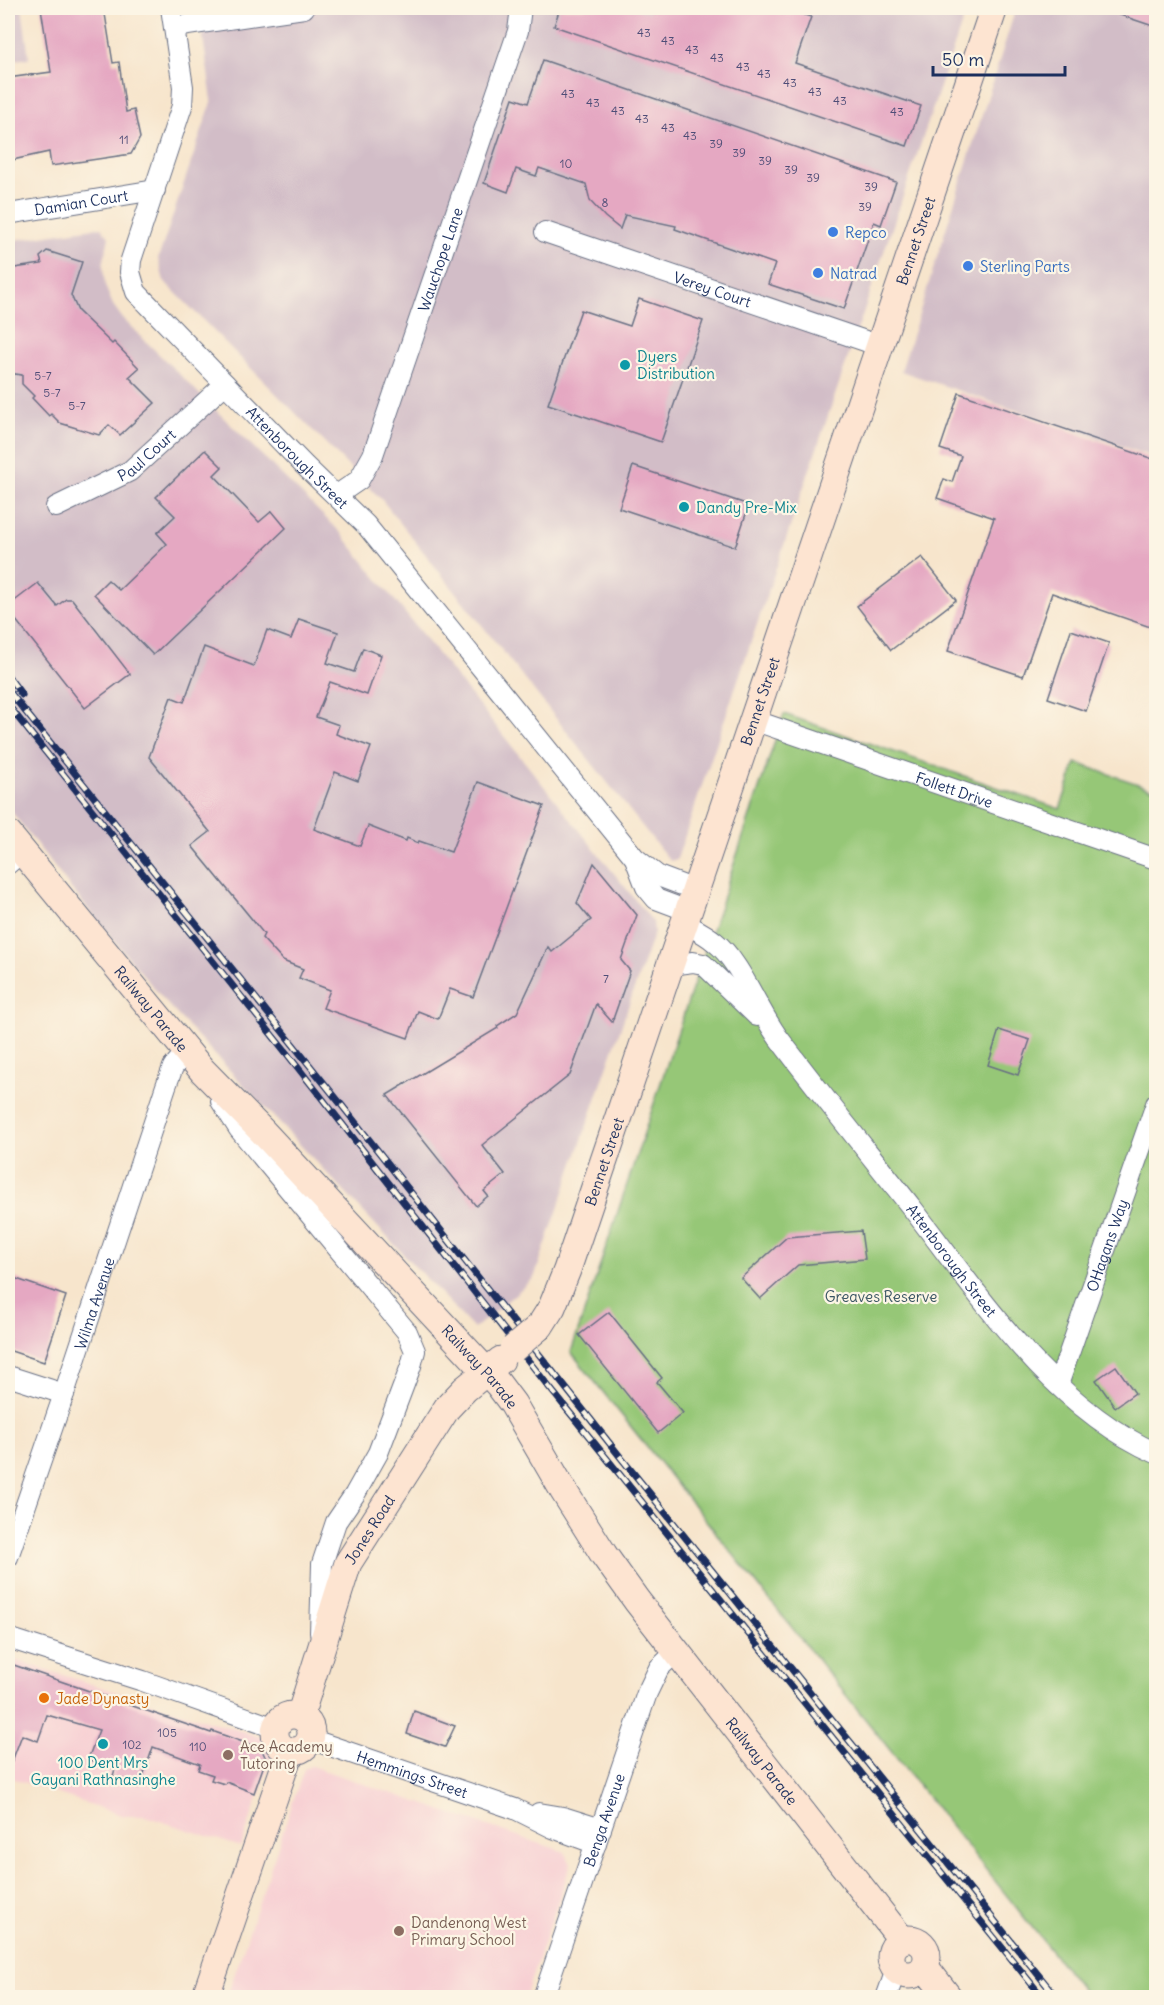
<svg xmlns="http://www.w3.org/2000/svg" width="1164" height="2005" font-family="Delius,sans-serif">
	<rect width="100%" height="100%" fill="#fcf5e5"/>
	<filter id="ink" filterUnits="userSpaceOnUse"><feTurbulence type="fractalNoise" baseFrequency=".0167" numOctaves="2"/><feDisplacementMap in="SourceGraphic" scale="12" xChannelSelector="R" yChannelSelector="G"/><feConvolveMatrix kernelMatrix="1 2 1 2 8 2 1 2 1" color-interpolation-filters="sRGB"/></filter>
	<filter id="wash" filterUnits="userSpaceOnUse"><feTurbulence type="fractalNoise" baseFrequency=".008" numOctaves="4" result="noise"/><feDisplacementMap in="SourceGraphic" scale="24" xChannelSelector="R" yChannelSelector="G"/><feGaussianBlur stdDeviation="1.35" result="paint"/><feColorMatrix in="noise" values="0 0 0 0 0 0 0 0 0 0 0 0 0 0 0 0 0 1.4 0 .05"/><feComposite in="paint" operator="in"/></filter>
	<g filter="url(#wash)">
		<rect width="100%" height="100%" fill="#f7e5cc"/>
		<g fill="#f7cfd3">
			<path d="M8,1658L260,1737L274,1751L241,1847L145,1816H124L8,1777Z"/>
			<path d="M311,1766L565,1852L571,1864L525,1997H227L304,1769Z"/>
		</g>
		<g fill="#d2bdc7">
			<path d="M8,8H22L29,58L8,61Z"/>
			<path d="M199,8H967L677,859L670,861L382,500L164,281L158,259L212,101Z"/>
			<path d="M1016,8H1156V458L901,371Z"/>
			<path d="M101,227L109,237L103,265L105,286L113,305L123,319L340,532L653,922L654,932L534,1278L474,1329L169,1006L69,886L8,807V241Z"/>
		</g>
		<path fill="#96c777" stroke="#587b6a" stroke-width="1.5" d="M784,714L1060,809L1076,763L1156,790V1997H1088L571,1352Z"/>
		<g id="blocks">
			<g fill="#e5a8c2">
				<path d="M41,8H104L113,63L119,62L126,112L134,110L140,138L131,154L51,166L49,152L8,161V78L51,72Z"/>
				<path d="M560,8H631L649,13L651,8H784L811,17L795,63L921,106L907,146L554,26Z"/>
				<path d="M1106,8H1156V27L1105,10Z"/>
				<path d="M543,60L896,182L881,225L874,222L844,309L768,284L775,264L675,229L676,226L625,215L620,229L605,217L590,201L586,184L539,168L536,176L516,169L508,192L484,183L513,98L528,103Z"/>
				<path d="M47,251L82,262L71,295L78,311L112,344L114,342L139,368L129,377L155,403L120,435L109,425L99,435L60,423L51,414L49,416L32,398L34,396L22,384V375L8,373V269L42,264L40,257Z"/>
				<path d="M639,299L703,321L661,442L548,404L581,310L630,326Z"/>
				<path d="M959,393L1156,460V629L1052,593L1023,676L948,651L994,518L937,498L944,479L952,482L961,456L940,449Z"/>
				<path d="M205,450L222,467L214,475L259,522L272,511L286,528L153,655L94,594L108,580L119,590L167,544L157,533L175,516L156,497Z"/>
				<path d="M633,466L749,505L735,547L619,508Z"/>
				<path d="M922,557L956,600L891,650L857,606Z"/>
				<path d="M38,583L57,606L66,599H72L130,674L85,708L8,610V606Z"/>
				<path d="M299,619L338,632L327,663L354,672L363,648L381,655L367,695L330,682L316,717L339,725L336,734L371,747L358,781L335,772L314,829L360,846L368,826L406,841L407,838L418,843L419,841L451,852L478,782L544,806L473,997L450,989L438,1019L418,1011L408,1038L323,1008L330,990L299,978L303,969L283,961L262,938L264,934L192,846L210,832L149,757L171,697L184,702L204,647L254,666L267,630L291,639Z"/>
				<path d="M1071,630L1109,643L1086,711L1048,698Z"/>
				<path d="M594,863L637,915L621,960L630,971L612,1022L596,1004L570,1075L482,1145L505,1174L484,1191L488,1196L476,1206L387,1095L498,1028L497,1026L517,1013L548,947L552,952L591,920L577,903Z"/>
				<path d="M999,1030L1030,1040L1018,1075L988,1065Z"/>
				<path d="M861,1231L865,1259L798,1265L760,1299L741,1278L787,1237Z"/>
				<path d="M8,1276L66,1296L44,1362L8,1350Z"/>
				<path d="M609,1312L662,1378L657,1382L683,1413L658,1433L579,1335Z"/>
				<path d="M1116,1366L1135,1393L1115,1407L1096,1380Z"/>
				<path d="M8,1663L211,1733L212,1731L254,1746L262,1750L266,1759L254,1793L226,1782L225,1784L211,1780L213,1775L198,1770L200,1764L153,1747L140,1785L113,1776L115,1769L88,1759L99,1730L47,1715L38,1741L22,1735L9,1769H8Z"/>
				<path d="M414,1711L455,1726L445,1747L407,1734Z"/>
			</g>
		</g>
	</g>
	<g filter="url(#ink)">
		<use href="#blocks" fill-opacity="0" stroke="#686f84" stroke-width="1.5"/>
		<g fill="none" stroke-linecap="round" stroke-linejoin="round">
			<defs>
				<g id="street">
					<path id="s1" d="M171,8L183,87L182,106L131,260L130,272L136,292L304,465L366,525L635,858L658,876L695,890"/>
					<path d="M174,27L304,8"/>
					<path id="s2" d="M8,214L155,190"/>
					<path id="s3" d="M545,232L880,346"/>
					<path id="s4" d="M337,495L359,480L373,455L518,31L521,8"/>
					<path id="s5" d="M56,507L130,471L225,384"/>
					<path id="s6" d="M753,720L1156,859"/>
					<path d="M636,861L646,887L656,899L688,911"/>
					<path d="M8,864L22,852"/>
					<path id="s7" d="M684,923C695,929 706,934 715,942C741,962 759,1013 780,1040C823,1097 868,1152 912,1208C980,1296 1052,1407 1156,1453"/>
					<path d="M669,965L693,962L703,964L757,1016"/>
					<path d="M221,1101L239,1129L407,1332L415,1351L411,1366L378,1453L355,1494L336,1522L322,1564L320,1633"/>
					<path d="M8,1376L64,1394"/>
					<path id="s8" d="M1058,1385L1156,1104"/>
					<path id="s9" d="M8,1557L64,1394L166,1086L173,1067L186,1052"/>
					<path d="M8,1638L143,1681L275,1728"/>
					<path id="s10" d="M310,1739L515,1809L553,1828L596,1844"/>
					<path d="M539,1813L563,1817L601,1829"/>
					<path id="s11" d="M543,1998L647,1693L659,1668L676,1652"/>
					<path d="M886,1998L896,1970"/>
				</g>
				<g id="secondary">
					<path id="s12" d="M8,834L202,1070L262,1131L498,1384L513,1404L563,1490L604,1555L637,1601L902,1940"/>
					<path id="s13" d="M540,1326L552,1307L567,1270L994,8"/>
					<circle cx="293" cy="1733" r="18"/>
					<path id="s14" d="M300,1716L348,1563L447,1408L465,1389L501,1360"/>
					<circle cx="909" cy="1957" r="18"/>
					<path d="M925,1967L949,1998"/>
					<path d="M205,1998L290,1751"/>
				</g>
			</defs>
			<use href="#street" stroke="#686f84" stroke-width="22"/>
			<use href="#secondary" stroke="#686f84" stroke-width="29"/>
			<use href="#street" stroke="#fff" stroke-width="20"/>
			<use href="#secondary" stroke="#fde4d1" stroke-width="27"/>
			<defs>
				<g id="rail">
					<path d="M8,676L22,695"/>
					<path d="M8,690L340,1103L622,1459L1057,1998"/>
					<path d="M8,705L288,1055L549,1387L1043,1998"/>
				</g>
			</defs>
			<use href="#rail" stroke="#1b2f5e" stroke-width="7"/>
			<use href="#rail" stroke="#fcf5e5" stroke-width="4.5" stroke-dasharray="14" stroke-linecap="butt"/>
			<defs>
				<path id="secondary-bridge" d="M513,1349L540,1326"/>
			</defs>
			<use href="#secondary-bridge" stroke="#686f84" stroke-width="29" stroke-linecap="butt"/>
			<use href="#secondary-bridge" stroke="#fde4d1" stroke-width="27"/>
		</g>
	</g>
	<g fill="#3f7fe0" stroke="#fcf5e5" stroke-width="2">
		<circle cx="833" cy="232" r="6"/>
		<circle cx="968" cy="266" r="6"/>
		<circle cx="818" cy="273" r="6"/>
	</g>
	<g fill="#0f9aa8" stroke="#fcf5e5" stroke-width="2">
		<circle cx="625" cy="365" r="6"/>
		<circle cx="684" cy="507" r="6"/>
		<circle cx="103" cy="1744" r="6"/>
	</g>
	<circle fill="#e8710a" stroke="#fcf5e5" stroke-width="2" cx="44" cy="1698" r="6"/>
	<g fill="#8d6e63" stroke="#fcf5e5" stroke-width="2">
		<circle cx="228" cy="1755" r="6"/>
		<circle cx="399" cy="1931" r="6"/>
	</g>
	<g text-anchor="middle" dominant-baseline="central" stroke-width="4.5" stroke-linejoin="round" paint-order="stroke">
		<g font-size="12" fill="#4e4d77">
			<text x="644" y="32">43</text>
			<text x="668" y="40">43</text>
			<text x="692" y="49">43</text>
			<text x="717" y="57">43</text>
			<text x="743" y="66">43</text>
			<text x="764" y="73">43</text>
			<text x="790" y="82">43</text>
			<text x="815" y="91">43</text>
			<text x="568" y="93">43</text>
			<text x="840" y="100">43</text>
			<text x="593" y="102">43</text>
			<text x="618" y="110">43</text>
			<text x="897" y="111">43</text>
			<text x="642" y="118">43</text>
			<text x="668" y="127">43</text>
			<text x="690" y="135">43</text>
			<text x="124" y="139">11</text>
			<text x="716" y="143">39</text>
			<text x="739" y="152">39</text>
			<text x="765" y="160">39</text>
			<text x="566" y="163">10</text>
			<text x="791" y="169">39</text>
			<text x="813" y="177">39</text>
			<text x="871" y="186">39</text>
			<text x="605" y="202">8</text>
			<text x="865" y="206">39</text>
			<text x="43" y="375">5-7</text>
			<text x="52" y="392">5-7</text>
			<text x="77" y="405">5-7</text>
			<text x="606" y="978">7</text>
			<text x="167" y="1732">105</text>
			<text x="132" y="1744">102</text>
			<text x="198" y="1746">110</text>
		</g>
		<g font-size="15" fill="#1b2f5e" stroke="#fcf5e5">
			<text stroke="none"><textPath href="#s2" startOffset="74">Damian Court</textPath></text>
			<text stroke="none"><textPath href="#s13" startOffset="1149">Bennet Street</textPath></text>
			<text stroke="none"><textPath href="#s4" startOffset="262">Wauchope Lane</textPath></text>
			<text stroke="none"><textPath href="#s3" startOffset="177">Verey Court</textPath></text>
			<text stroke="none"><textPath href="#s5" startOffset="105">Paul Court</textPath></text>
			<text stroke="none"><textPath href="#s1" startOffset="525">Attenborough Street</textPath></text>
			<text stroke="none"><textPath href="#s13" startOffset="663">Bennet Street</textPath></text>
			<text stroke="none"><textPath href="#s6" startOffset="213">Follett Drive</textPath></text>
			<text stroke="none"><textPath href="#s12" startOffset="226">Railway Parade</textPath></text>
			<text stroke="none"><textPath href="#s13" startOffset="177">Bennet Street</textPath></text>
			<text stroke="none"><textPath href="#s8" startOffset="148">OHagans Way</textPath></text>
			<text stroke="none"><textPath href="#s7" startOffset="434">Attenborough Street</textPath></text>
			<text stroke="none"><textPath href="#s9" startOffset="268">Wilma Avenue</textPath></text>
			<text stroke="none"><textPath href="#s12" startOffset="712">Railway Parade</textPath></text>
			<text stroke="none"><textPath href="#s14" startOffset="200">Jones Road</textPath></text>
			<text stroke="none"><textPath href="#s12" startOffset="1198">Railway Parade</textPath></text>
			<text stroke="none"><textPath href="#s10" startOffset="108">Hemmings Street</textPath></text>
			<text stroke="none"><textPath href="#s11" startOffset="188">Benga Avenue</textPath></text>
		</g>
		<g font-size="15" fill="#366cbe" stroke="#fcf5e5" text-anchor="start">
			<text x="845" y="232">Repco</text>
			<text x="980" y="266">Sterling Parts</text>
			<text x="830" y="273">Natrad</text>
		</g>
		<g font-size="15" fill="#0d838f" stroke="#fcf5e5" text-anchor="start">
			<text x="637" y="356">Dyers<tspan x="637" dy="17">Distribution</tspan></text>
			<text x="696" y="507">Dandy Pre-Mix</text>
			<text x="103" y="1762" text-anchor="middle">100 Dent Mrs<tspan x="103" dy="17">Gayani Rathnasinghe</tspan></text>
		</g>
		<g font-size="15" fill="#3a5564" stroke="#fcf5e5">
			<text x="881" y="1296">Greaves Reserve</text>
		</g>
		<g font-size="15" fill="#c56008" stroke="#fcf5e5" text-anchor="start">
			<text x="56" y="1698">Jade Dynasty</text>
		</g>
		<g font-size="15" fill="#785e54" stroke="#fcf5e5" text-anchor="start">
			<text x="240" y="1746">Ace Academy<tspan x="240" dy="17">Tutoring</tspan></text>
			<text x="411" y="1922">Dandenong West<tspan x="411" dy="17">Primary School</tspan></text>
		</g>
	</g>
	<rect width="1164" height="2005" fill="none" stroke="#fcf5e5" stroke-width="30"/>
	<path d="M933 66v9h132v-9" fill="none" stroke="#1b2f5e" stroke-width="3"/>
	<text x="942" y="66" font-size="18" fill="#1b2f5e" stroke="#fcf5e5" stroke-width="4.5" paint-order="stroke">50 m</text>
</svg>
